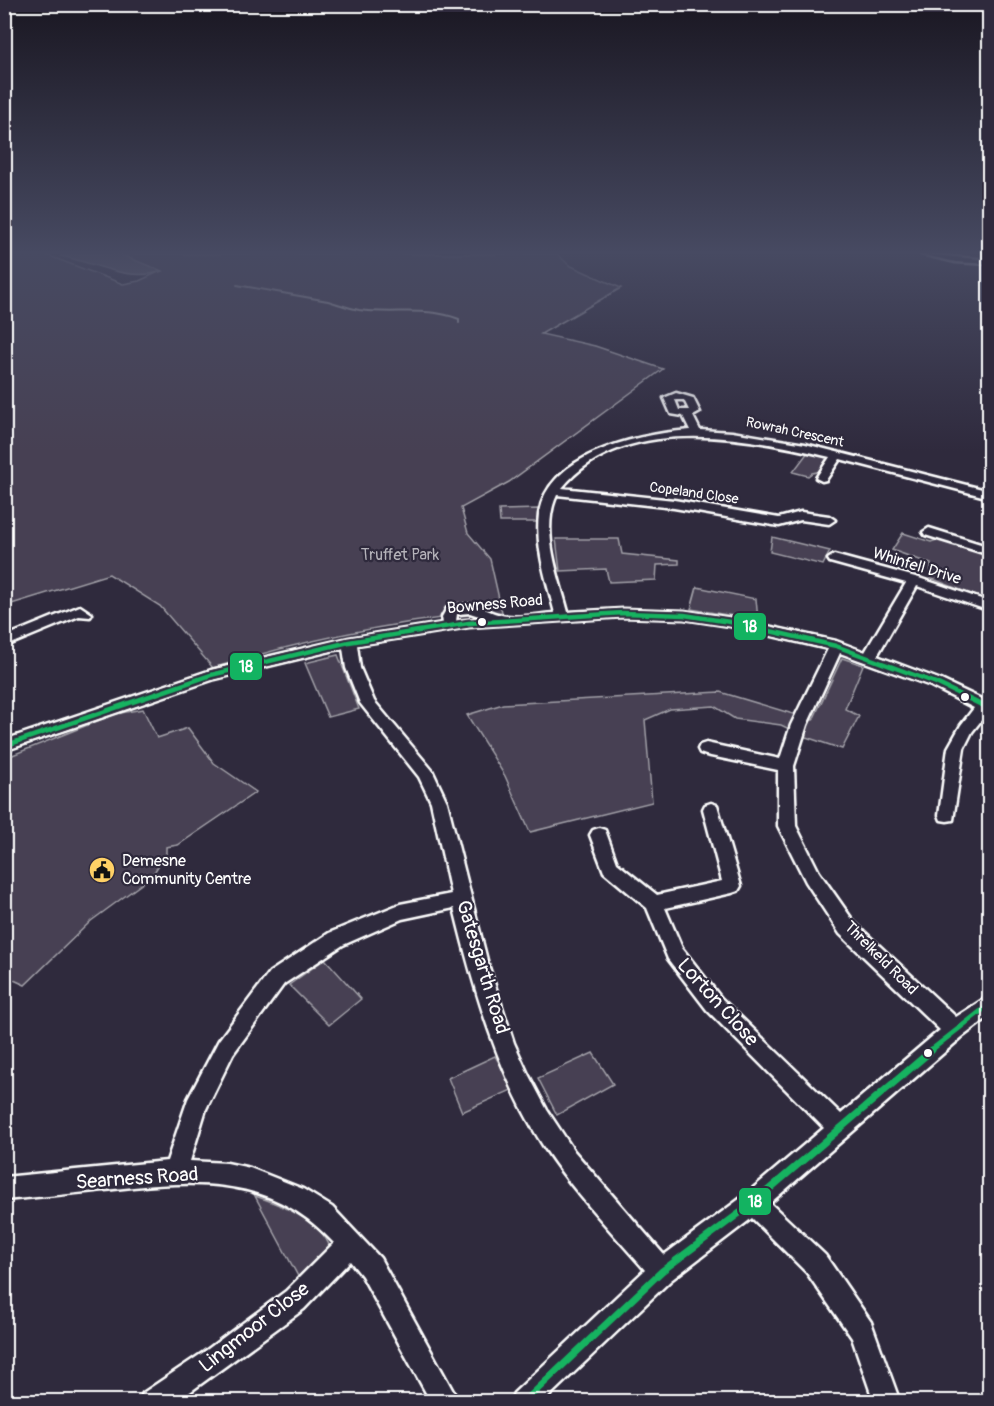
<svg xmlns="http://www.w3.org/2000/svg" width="994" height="1406" font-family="Pangolin,sans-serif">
	<rect width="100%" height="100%" fill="#2f2a3d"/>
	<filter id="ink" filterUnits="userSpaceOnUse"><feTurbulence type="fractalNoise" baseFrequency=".0167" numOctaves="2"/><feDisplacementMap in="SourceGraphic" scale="12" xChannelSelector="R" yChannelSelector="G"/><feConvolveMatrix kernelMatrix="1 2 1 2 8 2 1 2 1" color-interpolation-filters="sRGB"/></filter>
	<g filter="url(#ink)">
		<g fill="#464152" stroke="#a2a0a8" stroke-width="1.5">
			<path d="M5,254H44L123,284L139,281L161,271L119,254H557L569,265L621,288L541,334L595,346L663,369L509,482L461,508L468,533L490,559L502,612C403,619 307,639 213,668L160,606L109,574L5,606Z"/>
			<path d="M808,452L832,459L822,471L812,473L808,476L793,472Z"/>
			<path d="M538,509V522H500L499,510Z"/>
			<path d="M903,533L931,542L939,539L979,552L989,538V601L930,578L931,564L892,550Z"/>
			<path d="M772,537L830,551L823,565L770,552Z"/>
			<path d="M556,539H619L622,554L679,560V564L657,565L656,580L609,582L606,569L560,571Z"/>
			<path d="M697,587L756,599L758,620L691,609Z"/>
			<path d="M338,655L359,709L328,717L305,663Z"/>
			<path d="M842,658L863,665L845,709L859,716L842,749L806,737L781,725L735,719L714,706L670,709L645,720L652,802L530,832L505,776L467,715L503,704L720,692L813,720Z"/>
			<path d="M143,709L157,738L188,728L214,763L256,792L178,845L166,847V854L151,877L91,921L25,985L5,976V758L115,714Z"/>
			<path d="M325,959L361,999L329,1025L289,985Z"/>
			<path d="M593,1053L613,1084L557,1115L538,1078Z"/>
			<path d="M495,1056L514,1089L462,1112L448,1078Z"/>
			<path d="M255,1196C280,1204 323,1222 330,1248L300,1280Z"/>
		</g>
		<path fill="#6d6a77" stroke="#a7a6ad" stroke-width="1.5" d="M64,254H119L162,271C129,283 93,262 61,256Z"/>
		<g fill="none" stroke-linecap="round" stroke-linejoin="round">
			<path stroke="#a7a6ad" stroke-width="2" d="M237,285C267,290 298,296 328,301C338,304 349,308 359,310C393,315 427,306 459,319V323"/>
			<defs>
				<g id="street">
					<path d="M921,254L990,260V264L956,262Z"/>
					<path d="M676,393L693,398L700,412L693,416L700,430L732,432L805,444L990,491V498L840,459L826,480L822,481L816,478L830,457C748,437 624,413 562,488L674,500L779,518L801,512L829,516L835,520L829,524L801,520L779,526L674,508L557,495C540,530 559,577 568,612L623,609L684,611L730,618L836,641L865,652L906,583L830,562L828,559L834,555L919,578L990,602V611L917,586L877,656L941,680L990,703V714L987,713L972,732L964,748L953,820L947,821L941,820L939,815L948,748L961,725L974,708L931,686L840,653L807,725L794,766L796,826L819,872L854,922L956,1017L990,995V1016L962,1037L770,1203L825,1255L871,1322L900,1402H874L852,1338L807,1273L752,1218L671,1280L543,1402H510L514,1393L645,1270C610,1230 573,1191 544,1147C498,1075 474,990 454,908L402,919L343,945L284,984L233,1054L206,1109L190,1161L227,1163L250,1168L303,1189L332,1207L380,1258L459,1402H431L362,1276L350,1261L304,1309L176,1402H139L143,1393L204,1352L286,1291L334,1243C272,1175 198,1180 114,1189C77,1193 41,1197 4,1200V1177L167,1161L188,1099L219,1040L270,972L329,933L400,904L451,894L431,802L419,777L360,703L346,668L343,648L215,679L4,751V740L211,670L349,638L443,623L442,617L447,608C479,598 482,613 507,616C522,618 539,614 555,613C547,582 535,547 539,514C548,453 640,434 690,430L683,416L671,414L664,398ZM675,400H684L689,410H679ZM470,613L485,618L456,621L457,614ZM623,617L684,619L730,626L828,649L791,725L780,759L706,743L700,745L698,749L700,753L706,755L778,770V826L806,882L840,934L940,1030L841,1114L721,998L682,948L665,908L732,893L738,891L741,886L717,805L711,803L705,805L703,809L722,881L657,895L617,863L605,830L599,828L593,830L590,835L604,872L647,908L668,959L707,1010L824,1128L745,1195L664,1255L574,1151L547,1110L528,1074L514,1043L488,964L447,802L432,770L374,701L360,668L357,645L469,627Z"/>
					<path d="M929,528L990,547V555L925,535L923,532Z"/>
					<path d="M80,606L92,614L90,617L79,616L4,647V637Z"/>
				</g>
			</defs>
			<use href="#street" stroke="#fff" stroke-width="5"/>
			<use href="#street" fill="#2f2a3d" fill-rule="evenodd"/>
			<defs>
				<path id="bus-1-far2" d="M4,746L211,675L349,642L469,623L623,613L684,615L730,622L836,646L936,683L990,709"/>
				<path id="bus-1-far1" d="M930,1051L990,1004"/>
				<path id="bus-1" d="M524,1402L662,1271L753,1203L932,1050"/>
			</defs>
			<use href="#bus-1-far2" stroke="#2f2a3d" stroke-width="9"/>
			<use href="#bus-1-far1" stroke="#2f2a3d" stroke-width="10"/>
			<use href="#bus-1" stroke="#2f2a3d" stroke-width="11"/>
			<use href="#bus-1-far2" stroke="#13b361" stroke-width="4.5"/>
			<use href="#bus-1-far1" stroke="#13b361" stroke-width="5"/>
			<use href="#bus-1" stroke="#13b361" stroke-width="7"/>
		</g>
	</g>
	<linearGradient id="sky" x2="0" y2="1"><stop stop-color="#1a1722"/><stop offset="0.56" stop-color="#474a62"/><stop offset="1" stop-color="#474a62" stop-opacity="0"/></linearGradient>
	<rect width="994" height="451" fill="url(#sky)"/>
	<defs>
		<symbol id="civic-disc" viewBox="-11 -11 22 22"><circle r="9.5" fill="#ffd166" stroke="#2f2a3d"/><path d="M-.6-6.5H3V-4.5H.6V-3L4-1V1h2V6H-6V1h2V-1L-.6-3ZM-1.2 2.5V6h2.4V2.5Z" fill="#111"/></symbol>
	</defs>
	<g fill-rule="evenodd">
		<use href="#civic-disc" x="87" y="855" width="30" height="30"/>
	</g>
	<g fill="#fff" stroke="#2f2a3d" stroke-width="2">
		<circle cx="482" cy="622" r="5"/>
		<circle cx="965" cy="697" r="5"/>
		<circle cx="928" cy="1053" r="5"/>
	</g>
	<g text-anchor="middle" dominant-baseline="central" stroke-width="4.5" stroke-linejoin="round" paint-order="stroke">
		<g font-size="14" fill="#fff" stroke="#2f2a3d">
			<text transform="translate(795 432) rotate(12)">Rowrah Crescent</text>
			<text transform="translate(694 493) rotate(8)">Copeland Close</text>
		</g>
		<g font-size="16" fill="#b5b3ba" stroke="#2f2a3d">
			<text x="400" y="555">Truffet Park</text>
		</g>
		<g font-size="16" fill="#fff" stroke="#2f2a3d">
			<text transform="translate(917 566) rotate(17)">Whinfell Drive</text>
			<text transform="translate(495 604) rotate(-5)">Bowness Road</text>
			<text transform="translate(881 958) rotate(45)">Threlkeld Road</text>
		</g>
		<g font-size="16" fill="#fff" stroke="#2f2a3d" text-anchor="start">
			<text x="122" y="861">Demesne<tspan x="122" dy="18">Community Centre</tspan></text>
		</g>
		<g font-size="20" fill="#fff" stroke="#2f2a3d">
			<text transform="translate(483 967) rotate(73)">Gatesgarth Road</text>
			<text transform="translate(718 1002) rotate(48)">Lorton Close</text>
			<text transform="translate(137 1178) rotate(-4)">Searness Road</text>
			<text transform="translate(254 1327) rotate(-38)">Lingmoor Close</text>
		</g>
	</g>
	<g stroke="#2f2a3d" stroke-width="2">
		<rect x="733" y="612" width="34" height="29" rx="6" fill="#13b361"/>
		<rect x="229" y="652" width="34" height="29" rx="6" fill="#13b361"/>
		<rect x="738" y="1187" width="34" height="29" rx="6" fill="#13b361"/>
	</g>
	<g font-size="16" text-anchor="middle" font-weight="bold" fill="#fff">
		<text x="750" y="632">18</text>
		<text x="246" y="672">18</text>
		<text x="755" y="1207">18</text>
	</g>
	<rect width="994" height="1406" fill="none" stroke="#2f2a3d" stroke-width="24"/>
	<rect x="12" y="12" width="970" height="1382" fill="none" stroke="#fff" stroke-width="2" filter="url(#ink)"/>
</svg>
